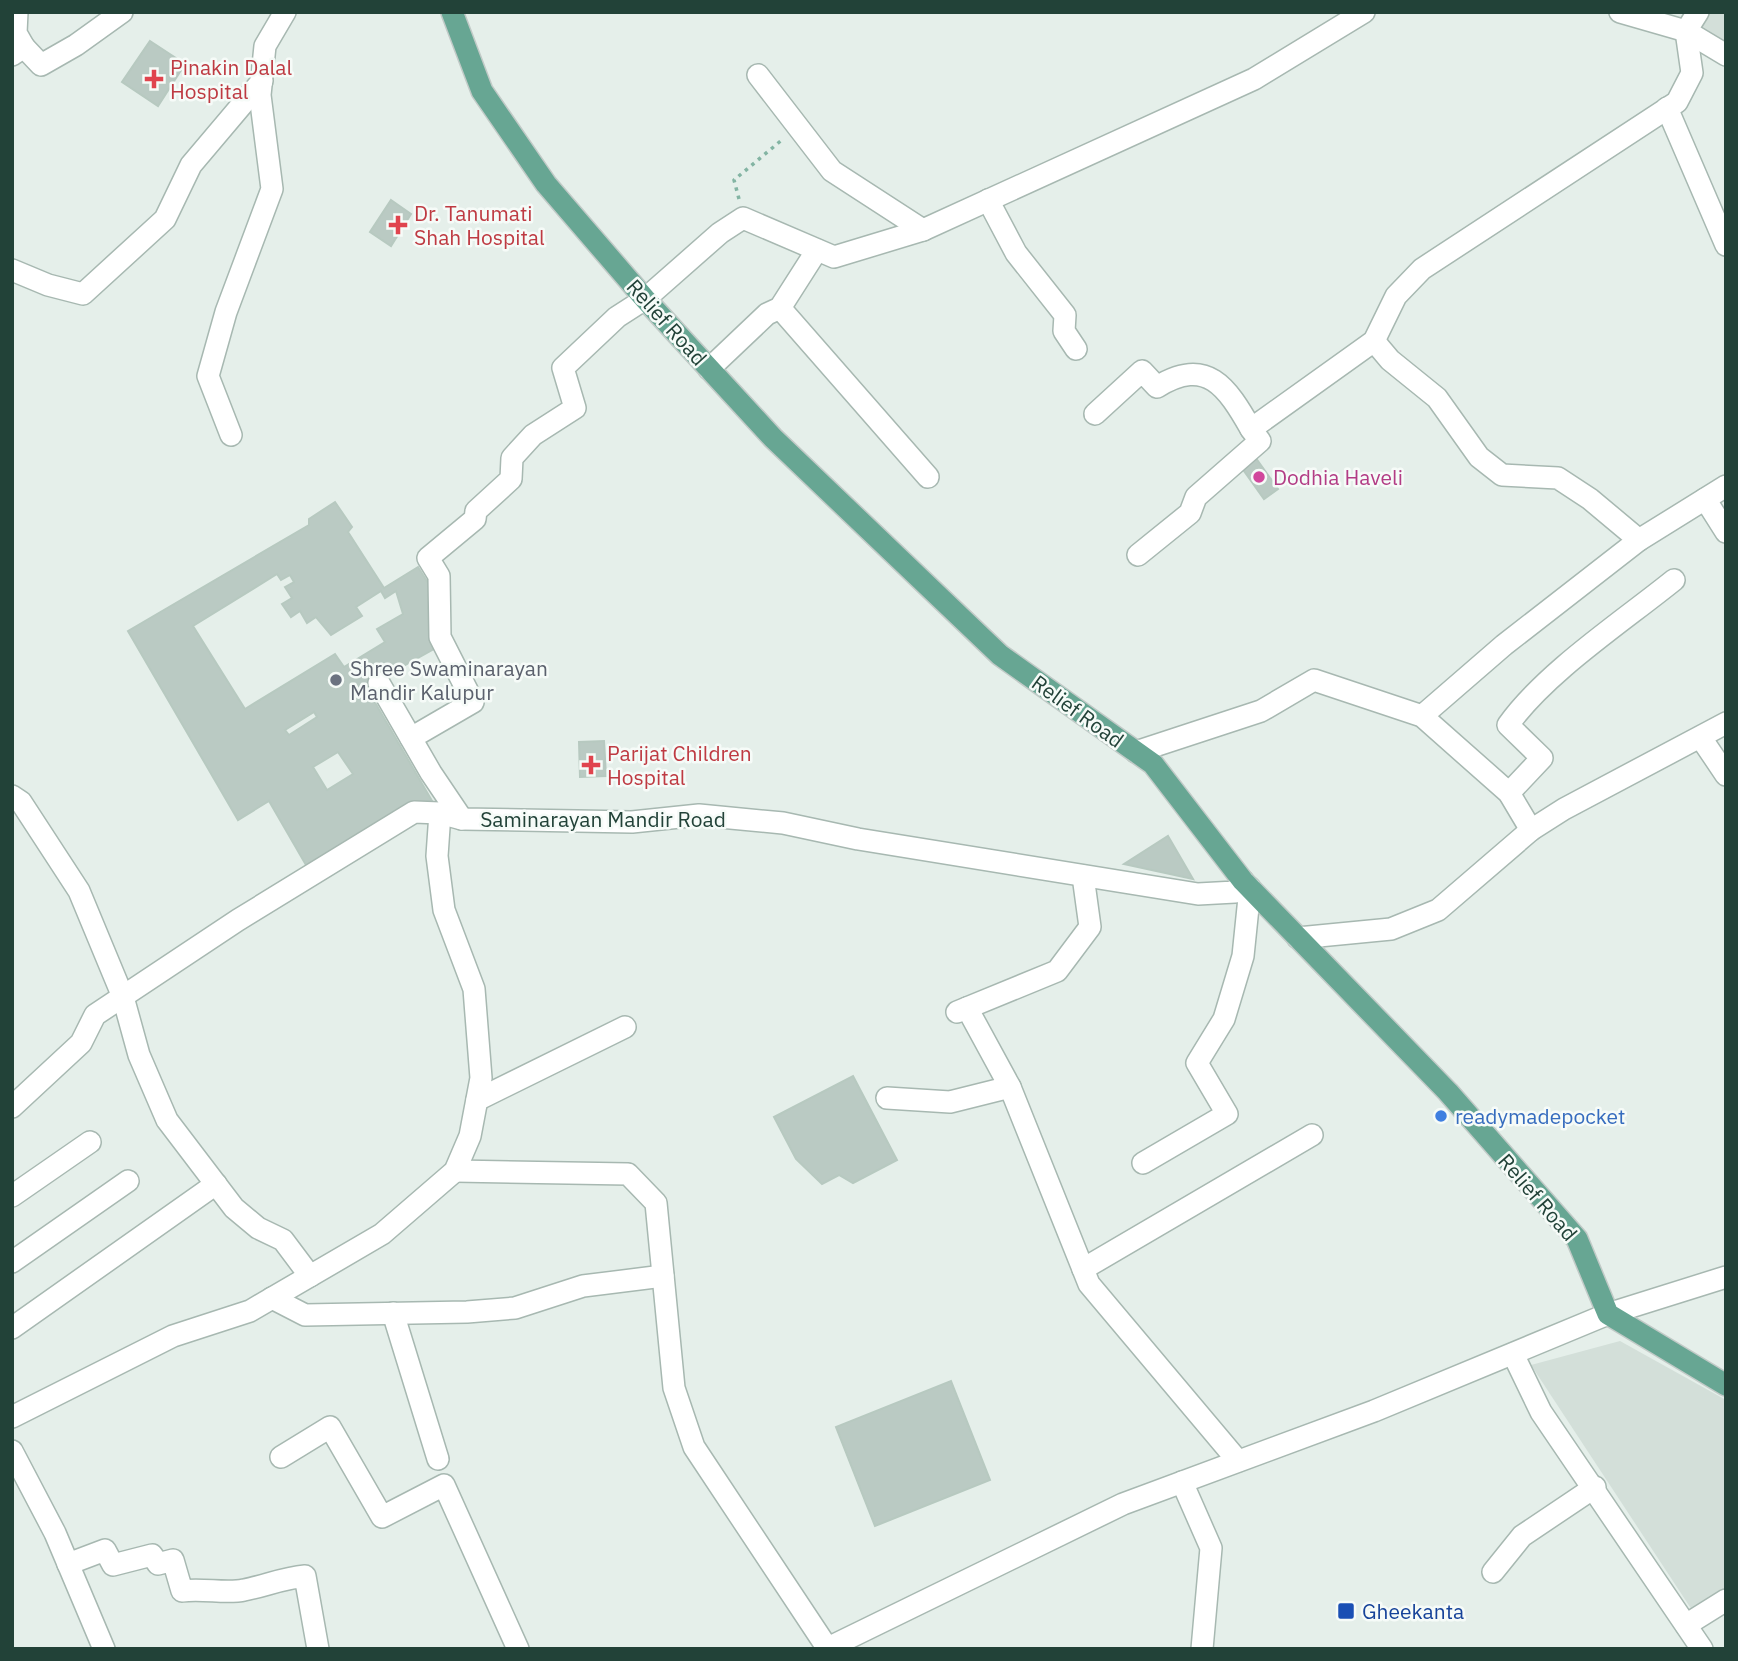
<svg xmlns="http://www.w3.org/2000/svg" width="1738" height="1661" font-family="'IBM Plex Sans',sans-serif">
	<rect width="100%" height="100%" fill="#e5efea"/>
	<g fill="#d3dfd9">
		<path d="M1703,12H1726V42L1692,30Z"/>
		<path d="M1620,1341L1726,1400V1593L1692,1610L1531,1365Z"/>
	</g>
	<g fill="#bacac3" stroke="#b7c9c0" stroke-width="2" fill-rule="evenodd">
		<path d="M150,41L185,64L158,106L122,82Z"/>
		<path d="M391,200L411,214L391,246L370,232Z"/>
		<path d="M1253,454L1278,489L1264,499L1239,464Z"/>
		<path d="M335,502L352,527L348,532L384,588L418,567L428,583L433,604L434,649L366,687L432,801L310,872L269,801L238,820L128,631L309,525V519ZM277,574L281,580L290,575L294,582L285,587L292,598L282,604L291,617L300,611L307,623L316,617L331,635L362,616L356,607L381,591L385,598L396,591L403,614L377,629L385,642L344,667L335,654L245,709L193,626ZM314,712L317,717L289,735L285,730ZM338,752L353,774L327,790L313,767Z"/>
		<path d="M604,741L606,776L580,777L579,742Z"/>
		<path d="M1168,836L1193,879L1124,864Z"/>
		<path d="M853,1076L897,1160L853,1183L839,1175L822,1184L796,1159L774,1117Z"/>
		<path d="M951,1381L990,1480L875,1526L836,1427Z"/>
	</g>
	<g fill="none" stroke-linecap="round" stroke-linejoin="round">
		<defs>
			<g id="minor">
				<path d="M17,12L16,33L24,47"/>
				<path d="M1620,12L1686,31L1726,55"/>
				<path d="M12,55L24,47L41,65L76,45L122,12"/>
				<path d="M758,75L832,171L923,230"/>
				<path d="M1667,108L1726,245"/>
				<path d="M988,200L1016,253L1065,315L1064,331L1076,349"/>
				<path d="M12,270L48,285L83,294L165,219L191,165L262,81"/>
				<path d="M780,308L928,477"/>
				<path d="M1374,341L1390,360L1437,398L1479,457L1502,475L1558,478L1590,499L1639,540"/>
				<path d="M709,369L767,314L780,308L817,250"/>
				<path d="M1095,414L1142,371L1157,387C1207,356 1227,387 1251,429"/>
				<path d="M231,435L208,376L226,312L272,189L260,95L265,46L285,12"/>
				<path d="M1705,499L1726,532"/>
				<path d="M1138,555L1190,513L1196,497L1260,441L1251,429L1374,341L1396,296L1422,269L1677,102L1692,73L1686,31L1698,12"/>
				<path d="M379,683L431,773L462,819"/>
				<path d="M1422,716L1504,645L1639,540L1726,486"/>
				<path d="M411,738L473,702L440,637L439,576L428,558L475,519L476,511L511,479L512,458L533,435L575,408L563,368L617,317L645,299L720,233L743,218L834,257L923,230L1254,79L1364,12"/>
				<path d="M1701,738L1726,775"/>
				<path d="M1136,752L1261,711L1314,680L1422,716L1509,793L1531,830"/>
				<path d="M1509,793L1542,758L1508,725C1546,672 1622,622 1674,580"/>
				<path d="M12,796L21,802L79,891L123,997L139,1055L167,1120L234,1208L258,1228L283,1240L310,1276"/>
				<path d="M1298,938L1391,929L1438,910L1531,830L1564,809L1726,723"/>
				<path d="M967,1008L1010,1087L1089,1284L1238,1461"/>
				<path d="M957,1012L1057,971L1090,927L1083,876"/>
				<path d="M887,1098L950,1102L1010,1087"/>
				<path d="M477,1100L625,1027"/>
				<path d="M12,1107L81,1043L95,1015L238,920L414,812L440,813L462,819L632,822L699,815L783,823L858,839L1198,894L1235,892L1243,881"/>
				<path d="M1143,1163L1227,1114L1197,1063L1224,1019L1243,956L1250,888"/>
				<path d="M455,1171L628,1174L656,1203L674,1388L694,1447L828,1649"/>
				<path d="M12,1196L90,1142"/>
				<path d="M12,1262L128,1181"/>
				<path d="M1083,1269L1312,1135"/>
				<path d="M272,1298L305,1315L467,1312L515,1308L583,1286L663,1276"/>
				<path d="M393,1313L438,1459"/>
				<path d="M12,1328L216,1184"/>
				<path d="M1513,1354L1541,1412L1702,1649"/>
				<path d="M12,1417L173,1336L250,1311L382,1234L455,1171L470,1136L481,1078L474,989L444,910L437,856L440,813"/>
				<path d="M12,1451L55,1533L104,1649"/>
				<path d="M281,1457L330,1427L382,1517L444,1485L518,1649"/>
				<path d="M1182,1482L1211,1548L1202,1649"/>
				<path d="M68,1564L105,1550L113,1565L152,1555L158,1564L173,1560L182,1591C202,1588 227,1594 244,1590C265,1586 283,1578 305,1576L318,1649"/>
				<path d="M1493,1572L1522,1536L1595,1487"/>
				<path d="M1686,1625L1726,1600"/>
				<path d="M826,1649L1123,1504L1374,1411L1608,1314L1726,1277"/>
			</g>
			<path id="major" d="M452,12L482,91L546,184L645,299L773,438L1000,655L1153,764L1243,881L1448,1092L1577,1239L1608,1314L1726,1385"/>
		</defs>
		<use href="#minor" stroke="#a7b8b1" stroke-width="24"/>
		<use href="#major" stroke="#c1cac7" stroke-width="24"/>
		<path stroke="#83b4a3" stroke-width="3.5" stroke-dasharray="3.5 5" stroke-linecap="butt" d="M739,199L734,180L783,139"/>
		<use href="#minor" stroke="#fff" stroke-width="21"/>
		<use href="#major" stroke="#67a693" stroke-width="21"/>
	</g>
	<g fill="#e0444e" stroke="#f6fbf8" stroke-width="2.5">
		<path d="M150.5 68.5h7v7h7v7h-7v7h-7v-7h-7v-7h7z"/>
		<path d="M394.5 214.5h7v7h7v7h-7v7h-7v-7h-7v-7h7z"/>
		<path d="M587.5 754.5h7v7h7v7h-7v7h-7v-7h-7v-7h7z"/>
	</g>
	<circle fill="#d1479c" stroke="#f6fbf8" stroke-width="2.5" cx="1259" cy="477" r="7"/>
	<circle fill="#6b7280" stroke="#f6fbf8" stroke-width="2.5" cx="336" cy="680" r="7"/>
	<circle fill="#3f7fe0" stroke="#f6fbf8" stroke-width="2.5" cx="1441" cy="1116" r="7"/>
	<rect fill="#1a4fb4" stroke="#f6fbf8" stroke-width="2.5" x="1337" y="1602" width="18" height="18" rx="3.5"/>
	<g text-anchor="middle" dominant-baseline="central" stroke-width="5" stroke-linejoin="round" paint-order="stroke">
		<g font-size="21" fill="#be3a42" stroke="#f6fbf8" text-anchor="start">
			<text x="170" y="67">Pinakin Dalal<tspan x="170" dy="24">Hospital</tspan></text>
			<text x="414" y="213">Dr. Tanumati<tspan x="414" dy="24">Shah Hospital</tspan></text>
			<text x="607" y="753">Parijat Children<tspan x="607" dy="24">Hospital</tspan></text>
		</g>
		<g font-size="21" fill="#224238" stroke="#f6fbf8">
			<text transform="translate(667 322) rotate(48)">Relief Road</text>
			<text transform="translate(1078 711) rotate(36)">Relief Road</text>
			<text x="603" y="819">Saminarayan Mandir Road</text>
			<text transform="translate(1538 1197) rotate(49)">Relief Road</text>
		</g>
		<g font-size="21" fill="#b23c85" stroke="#f6fbf8" text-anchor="start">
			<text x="1273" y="477">Dodhia Haveli</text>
		</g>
		<g font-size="21" fill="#5b616d" stroke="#f6fbf8" text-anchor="start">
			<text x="350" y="668">Shree Swaminarayan<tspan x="350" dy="24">Mandir Kalupur</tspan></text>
		</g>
		<g font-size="21" fill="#366cbe" stroke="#f6fbf8" text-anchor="start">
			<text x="1455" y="1116">readymadepocket</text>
		</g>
		<g font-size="21" fill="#164399" stroke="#f6fbf8" text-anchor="start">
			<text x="1362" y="1611">Gheekanta</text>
		</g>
	</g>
	<rect width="1738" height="1661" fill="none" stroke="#224238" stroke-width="28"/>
</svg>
